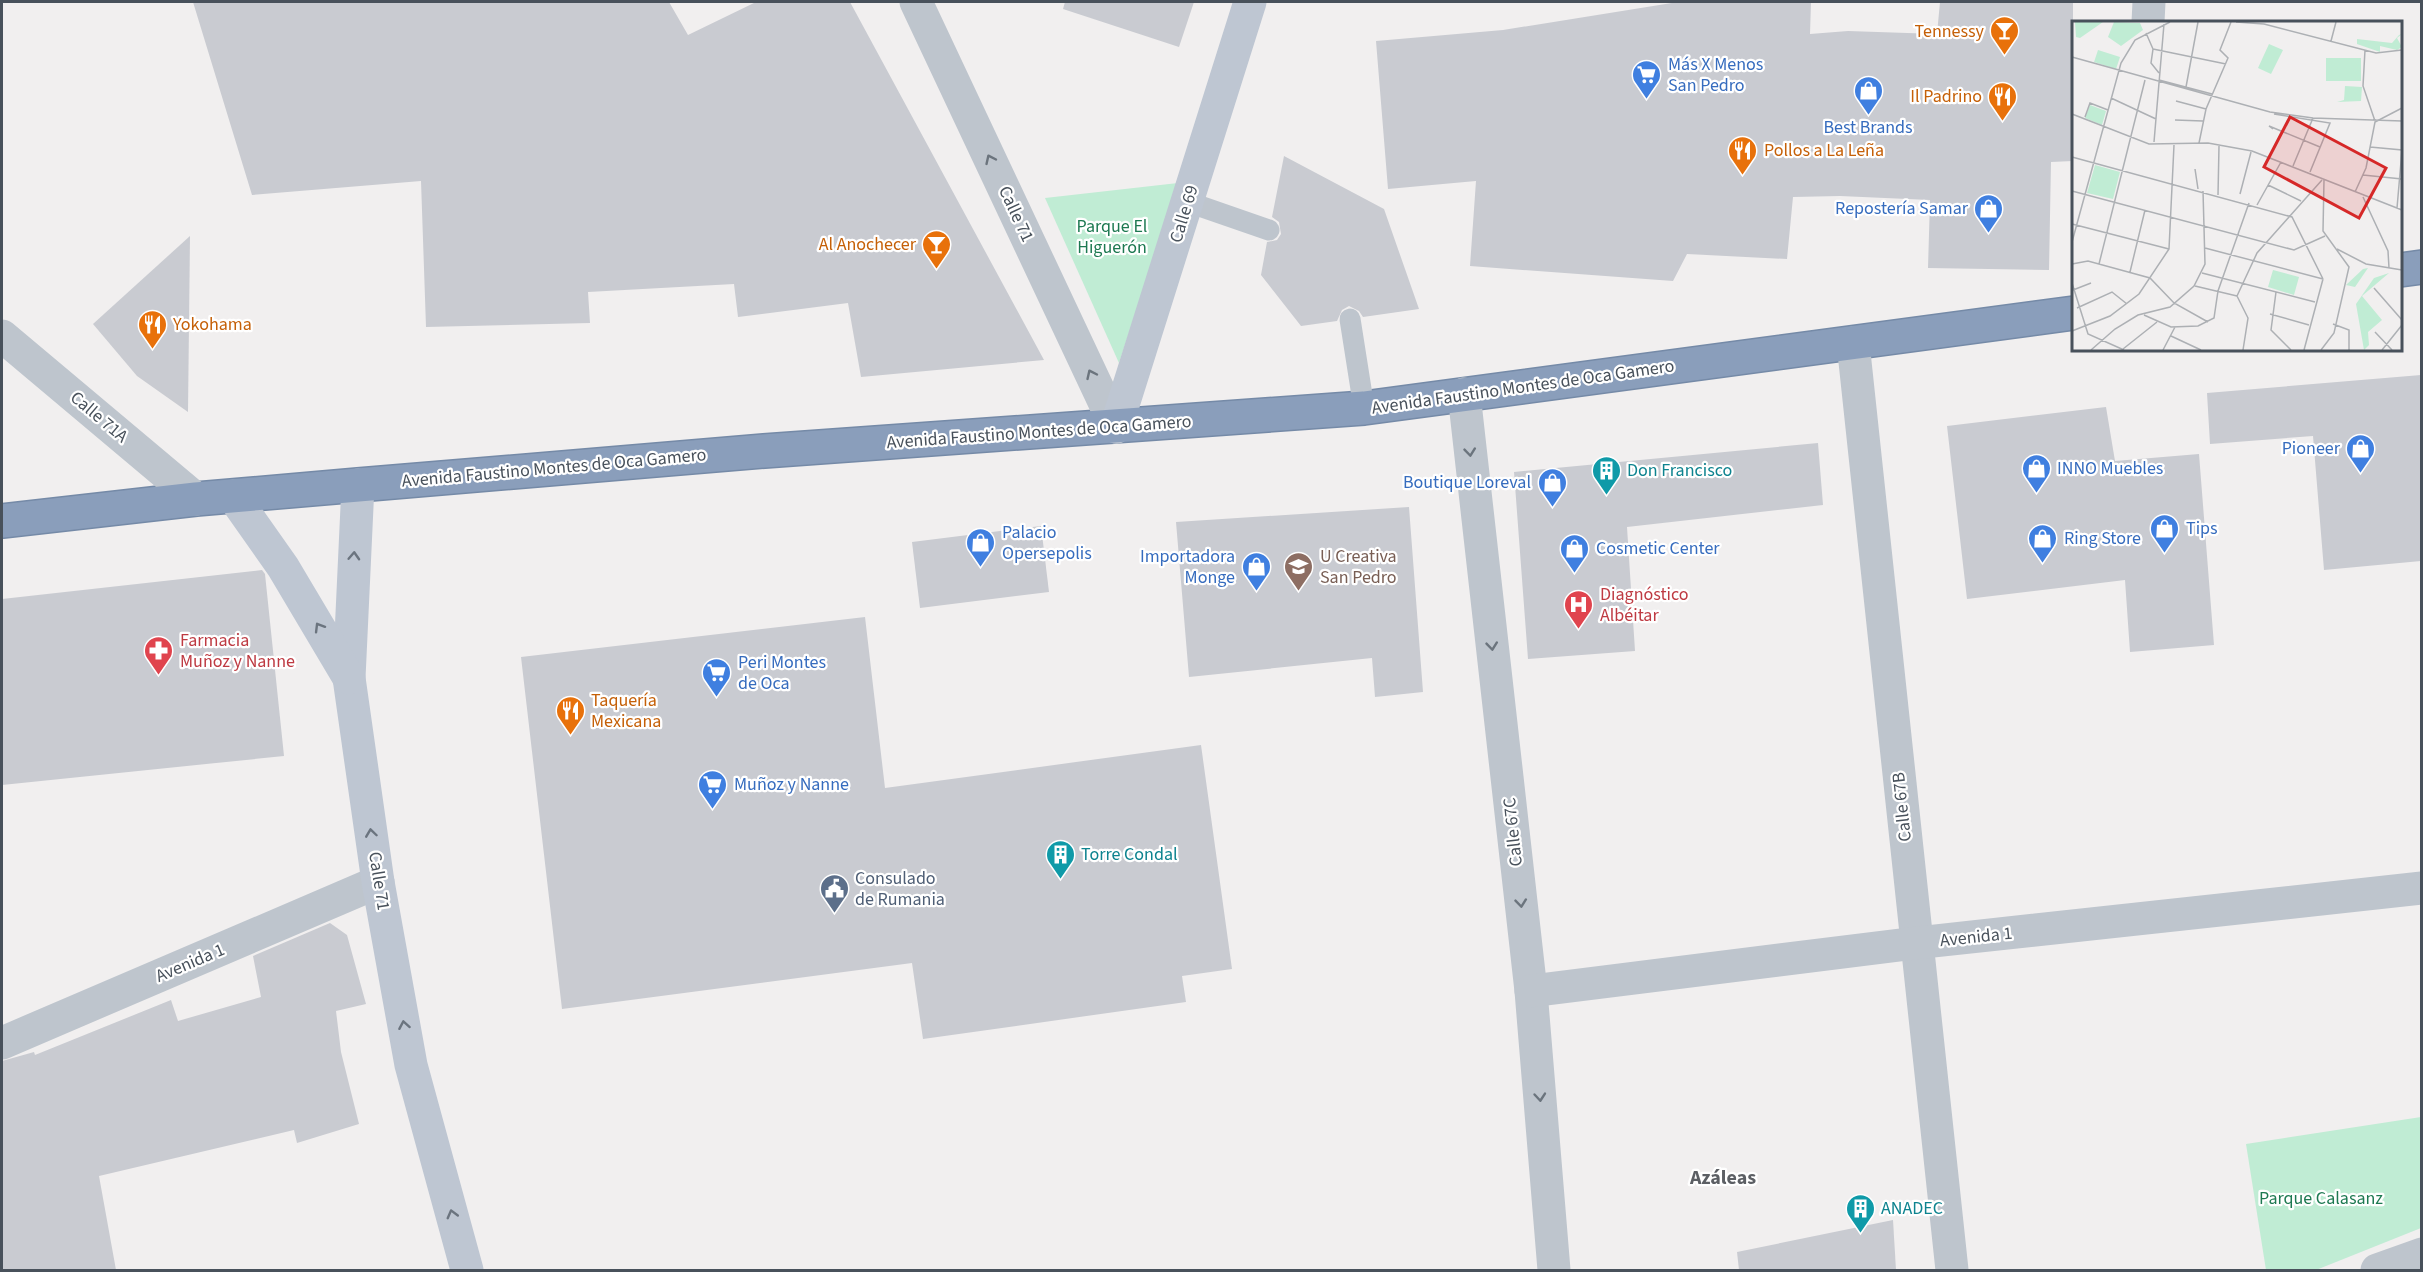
<svg xmlns="http://www.w3.org/2000/svg" width="2423" height="1272" font-family="'Source Sans 3',sans-serif">
	<rect width="100%" height="100%" fill="#f1efef"/>
	<g fill="#c0ecd4">
		<path d="M1178,183L1119,363L1045,198Z"/>
		<path d="M2421,1117V1228L2316,1270H2266L2246,1144Z"/>
	</g>
	<g fill="#c9cbd1">
		<path d="M193,2H669L688,35L756,2H850L1044,360L861,377L848,303L738,317L734,284L588,292L590,323L426,327L421,181L252,195Z"/>
		<path d="M1065,2H1194L1179,47L1063,9Z"/>
		<path d="M1678,2H1811L1810,34L1848,31L1937,34L1940,2H2073V161L2051,162L2049,270L1928,268L1930,200L1840,196L1793,197L1787,259L1687,254L1673,281L1470,266L1476,181L1388,189L1376,41L1503,30Z"/>
		<path d="M1284,156L1384,209L1419,309L1363,317L1359,311L1349,306L1342,310L1337,321L1301,326L1261,275L1267,242L1277,240L1281,234L1279,222L1272,217Z"/>
		<path d="M190,236L188,412L137,376L93,324Z"/>
		<path d="M2421,375V561L2324,570L2313,436L2210,444L2207,393Z"/>
		<path d="M2106,407L2115,461L2199,454L2214,645L2130,652L2125,580L1967,599L1947,426Z"/>
		<path d="M1818,443L1823,505L1627,527L1635,651L1528,659L1514,472Z"/>
		<path d="M1409,507L1423,692L1375,697L1372,658L1189,677L1176,522Z"/>
		<path d="M1041,526L1049,592L920,608L912,542Z"/>
		<path d="M262,570L265,574L284,756L2,785V599Z"/>
		<path d="M865,617L885,788L1201,745L1232,969L1182,976L1186,1002L923,1039L912,963L562,1009L521,657Z"/>
		<path d="M330,923L347,935L366,1004L336,1011L341,1052L359,1124L297,1143L294,1130L99,1176L116,1270H2V1061L34,1052L35,1055L171,1000L178,1021L261,997L253,956Z"/>
		<path d="M1893,1220L1896,1270H1739L1737,1252Z"/>
	</g>
	<g fill="none" stroke-linecap="round" stroke-linejoin="round">
		<defs>
			<g id="highway">
				<path d="M2400,270L2422,267"/>
				<path d="M2,521L196,499L358,485L764,451L1364,408L2074,313"/>
			</g>
		</defs>
		<use href="#highway" stroke="#758aa7" stroke-width="36"/>
		<g stroke="#bec5cd" stroke-width="21">
			<path d="M1188,202L1269,230"/>
			<path d="M1350,319L1364,408"/>
		</g>
		<g stroke="#bec5cd" stroke-width="33">
			<path d="M916,2L1116,427"/>
			<path d="M2148,22L2149,2"/>
			<path d="M2,336L196,499"/>
			<path d="M1853,343L1952,1270"/>
			<path d="M1464,394L1531,991L1554,1270"/>
			<path d="M1531,991L1916,943L2422,888"/>
			<path d="M2,1043L378,882"/>
			<path d="M2377,1270L2422,1254"/>
		</g>
		<g stroke="#bec6d2" stroke-width="33">
			<path d="M1116,427L1250,2"/>
			<path d="M358,485L349,678L378,882L411,1065L467,1270"/>
			<path d="M233,496L283,567L349,678"/>
		</g>
		<use href="#highway" stroke="#8a9ebb" stroke-width="33"/>
	</g>
	<defs><path id="oneway-chevron" d="M-2-3.5L2.5 0L-2 3.5" fill="none" stroke-width="1.6" stroke-linecap="round" stroke-linejoin="round" transform="scale(1.5)"/></defs>
	<g stroke="#6b747d">
		<use href="#oneway-chevron" transform="translate(990 159) rotate(-115)"/>
		<use href="#oneway-chevron" transform="translate(1091 374) rotate(-115)"/>
		<use href="#oneway-chevron" transform="translate(1470 452) rotate(84)"/>
		<use href="#oneway-chevron" transform="translate(1492 646) rotate(84)"/>
		<use href="#oneway-chevron" transform="translate(1521 903) rotate(84)"/>
		<use href="#oneway-chevron" transform="translate(1540 1097) rotate(85)"/>
	</g>
	<g stroke="#6b747f">
		<use href="#oneway-chevron" transform="translate(354 556) rotate(-87)"/>
		<use href="#oneway-chevron" transform="translate(319 627) rotate(-121)"/>
		<use href="#oneway-chevron" transform="translate(371 833) rotate(-98)"/>
		<use href="#oneway-chevron" transform="translate(404 1025) rotate(-100)"/>
		<use href="#oneway-chevron" transform="translate(452 1214) rotate(-105)"/>
	</g>
	<defs>
		<symbol id="bar-pin" viewBox="-11 -11 22 30"><path d="M0 17L-7.5 6A9.5 9.5 0 1 1 7.5 6Z" fill="#e8710a" stroke="#fff"/><path d="M-6-5H6L.8 .8V4.5H3.5V6h-7V4.5H-.8V.8Z" fill="#fff"/></symbol>
		<symbol id="supermarket-pin" viewBox="-11 -11 22 30"><path d="M0 17L-7.5 6A9.5 9.5 0 1 1 7.5 6Z" fill="#3f7fe0" stroke="#fff"/><path d="M-6-5.5h2.5l.6 2H6L4.5 2H-2.5L-4.4-4H-6ZM-1.5 3.2a1.3 1.3 0 1 0 .1 0ZM3 3.2a1.3 1.3 0 1 0 .1 0Z" fill="#fff"/></symbol>
		<symbol id="shop-pin" viewBox="-11 -11 22 30"><path d="M0 17L-7.5 6A9.5 9.5 0 1 1 7.5 6Z" fill="#3f7fe0" stroke="#fff"/><path d="M-5-2.5h2.3a2.7 3.5 0 0 1 5.4 0H5L5.5 6h-11ZM-1.5-2.5h3a1.5 2.3 0 0 0-3 0Z" fill="#fff"/></symbol>
		<symbol id="restaurant-pin" viewBox="-11 -11 22 30"><path d="M0 17L-7.5 6A9.5 9.5 0 1 1 7.5 6Z" fill="#e8710a" stroke="#fff"/><path d="M-5-6h1v4h1v-4h1v4h1v-4h1v5L-1.5 .5V6h-2V.5L-5-1ZM5-6V6H3V1.5H1.5Q1.5-4 5-6Z" fill="#fff"/></symbol>
		<symbol id="building-pin" viewBox="-11 -11 22 30"><path d="M0 17L-7.5 6A9.5 9.5 0 1 1 7.5 6Z" fill="#0f9aa8" stroke="#fff"/><path d="M-4-6H4V6H1V3H-1V6H-4ZM-2.5-4.3h1.7v1.8h-1.7ZM.8-4.3h1.7v1.8H.8ZM-2.5-1h1.7V.8h-1.7ZM.8-1h1.7V.8H.8Z" fill="#fff"/></symbol>
		<symbol id="university-pin" viewBox="-11 -11 22 30"><path d="M0 17L-7.5 6A9.5 9.5 0 1 1 7.5 6Z" fill="#8d6e63" stroke="#fff"/><path d="M0-5L7-2L0 1L-7-2ZM-4 1L0 2.5L4 1V4Q0 6-4 4Z" fill="#fff"/></symbol>
		<symbol id="hospital-pin" viewBox="-11 -11 22 30"><path d="M0 17L-7.5 6A9.5 9.5 0 1 1 7.5 6Z" fill="#e0444e" stroke="#fff"/><path d="M-5-5h3v3.5h4V-5h3V5h-3V1.5h-4V5h-3Z" fill="#fff"/></symbol>
		<symbol id="pharmacy-pin" viewBox="-11 -11 22 30"><path d="M0 17L-7.5 6A9.5 9.5 0 1 1 7.5 6Z" fill="#e0444e" stroke="#fff"/><path d="M-2-6h4v4h4v4h-4v4h-4v-4h-4v-4h4Z" fill="#fff"/></symbol>
		<symbol id="civic-pin" viewBox="-11 -11 22 30"><path d="M0 17L-7.5 6A9.5 9.5 0 1 1 7.5 6Z" fill="#5c6f8a" stroke="#fff"/><path d="M-.6-6.5H3V-4.5H.6V-3L4-1V1h2V6H-6V1h2V-1L-.6-3ZM-1.2 2.5V6h2.4V2.5Z" fill="#fff"/></symbol>
	</defs>
	<g fill-rule="evenodd">
		<use href="#bar-pin" x="1988" y="14" width="33" height="45"/>
		<use href="#supermarket-pin" x="1630" y="58" width="33" height="45"/>
		<use href="#shop-pin" x="1852" y="74" width="33" height="45"/>
		<use href="#restaurant-pin" x="1986" y="80" width="33" height="45"/>
		<use href="#restaurant-pin" x="1726" y="134" width="33" height="45"/>
		<use href="#shop-pin" x="1972" y="192" width="33" height="45"/>
		<use href="#bar-pin" x="920" y="228" width="33" height="45"/>
		<use href="#restaurant-pin" x="136" y="308" width="33" height="45"/>
		<use href="#shop-pin" x="2344" y="432" width="33" height="45"/>
		<use href="#shop-pin" x="2020" y="452" width="33" height="45"/>
		<use href="#building-pin" x="1590" y="454" width="33" height="45"/>
		<use href="#shop-pin" x="1536" y="466" width="33" height="45"/>
		<use href="#shop-pin" x="2148" y="512" width="33" height="45"/>
		<use href="#shop-pin" x="2026" y="522" width="33" height="45"/>
		<use href="#shop-pin" x="964" y="526" width="33" height="45"/>
		<use href="#shop-pin" x="1558" y="532" width="33" height="45"/>
		<use href="#shop-pin" x="1240" y="550" width="33" height="45"/>
		<use href="#university-pin" x="1282" y="550" width="33" height="45"/>
		<use href="#hospital-pin" x="1562" y="588" width="33" height="45"/>
		<use href="#pharmacy-pin" x="142" y="634" width="33" height="45"/>
		<use href="#supermarket-pin" x="700" y="656" width="33" height="45"/>
		<use href="#restaurant-pin" x="554" y="694" width="33" height="45"/>
		<use href="#supermarket-pin" x="696" y="768" width="33" height="45"/>
		<use href="#building-pin" x="1044" y="838" width="33" height="45"/>
		<use href="#civic-pin" x="818" y="872" width="33" height="45"/>
		<use href="#building-pin" x="1844" y="1192" width="33" height="45"/>
	</g>
	<g text-anchor="middle" dominant-baseline="central" stroke-width="4.5" stroke-linejoin="round" paint-order="stroke">
		<g font-size="18" fill="#c56008" stroke="#fff" text-anchor="end">
			<text x="1984" y="31">Tennessy</text>
			<text x="1982" y="96">Il Padrino</text>
			<text x="1764" y="150" text-anchor="start">Pollos a La Leña</text>
			<text x="916" y="244">Al Anochecer</text>
			<text x="173" y="324" text-anchor="start">Yokohama</text>
			<text x="591" y="700" text-anchor="start">Taquería<tspan x="591" dy="21">Mexicana</tspan></text>
		</g>
		<g font-size="18" fill="#366cbe" stroke="#fff" text-anchor="start">
			<text x="1668" y="64">Más X Menos<tspan x="1668" dy="21">San Pedro</tspan></text>
			<text x="1868" y="127" text-anchor="middle">Best Brands</text>
			<text x="1968" y="208" text-anchor="end">Repostería Samar</text>
			<text x="2340" y="448" text-anchor="end">Pioneer</text>
			<text x="2057" y="468">INNO Muebles</text>
			<text x="1531" y="482" text-anchor="end">Boutique Loreval</text>
			<text x="2186" y="528">Tips</text>
			<text x="1002" y="532">Palacio<tspan x="1002" dy="21">Opersepolis</tspan></text>
			<text x="2064" y="538">Ring Store</text>
			<text x="1596" y="548">Cosmetic Center</text>
			<text x="1235" y="556" text-anchor="end">Importadora<tspan x="1235" dy="21">Monge</tspan></text>
			<text x="738" y="662">Peri Montes<tspan x="738" dy="21">de Oca</tspan></text>
			<text x="734" y="784">Muñoz y Nanne</text>
		</g>
		<g font-size="18" fill="#48515b" stroke="#fff">
			<text transform="translate(1016 214) rotate(65)">Calle 71</text>
			<text transform="translate(1184 214) rotate(-73)">Calle 69</text>
			<text transform="translate(1523 387) rotate(-8)">Avenida Faustino Montes de Oca Gamero</text>
			<text transform="translate(99 417) rotate(40)">Calle 71A</text>
			<text transform="translate(1039 432) rotate(-4)">Avenida Faustino Montes de Oca Gamero</text>
			<text transform="translate(554 468) rotate(-5)">Avenida Faustino Montes de Oca Gamero</text>
			<text transform="translate(1902 807) rotate(-96)">Calle 67B</text>
			<text transform="translate(1513 832) rotate(-96)">Calle 67C</text>
			<text transform="translate(379 881) rotate(81)">Calle 71</text>
			<text transform="translate(1976 937) rotate(-6)">Avenida 1</text>
			<text transform="translate(190 963) rotate(-23)">Avenida 1</text>
		</g>
		<g font-size="18" fill="#1d7951" stroke="#fff">
			<text x="1112" y="226">Parque El<tspan x="1112" dy="21">Higuerón</tspan></text>
			<text x="2321" y="1198">Parque Calasanz</text>
		</g>
		<g font-size="18" fill="#0d838f" stroke="#fff" text-anchor="start">
			<text x="1627" y="470">Don Francisco</text>
			<text x="1081" y="854">Torre Condal</text>
			<text x="1881" y="1208">ANADEC</text>
		</g>
		<g font-size="18" fill="#785e54" stroke="#fff" text-anchor="start">
			<text x="1320" y="556">U Creativa<tspan x="1320" dy="21">San Pedro</tspan></text>
		</g>
		<g font-size="18" fill="#be3a42" stroke="#fff" text-anchor="start">
			<text x="1600" y="594">Diagnóstico<tspan x="1600" dy="21">Albéitar</tspan></text>
			<text x="180" y="640">Farmacia<tspan x="180" dy="21">Muñoz y Nanne</tspan></text>
		</g>
		<g font-size="18" fill="#4e5e75" stroke="#fff" text-anchor="start">
			<text x="855" y="878">Consulado<tspan x="855" dy="21">de Rumania</tspan></text>
		</g>
		<g font-size="20" font-weight="bold" fill="#5c5f64" stroke="#fff">
			<text x="1723" y="1178">Azáleas</text>
		</g>
	</g>
	<g transform="translate(2072 21)">
		<rect width="330" height="330" fill="#f1efef"/>
		<path d="M3,1H31L8,17L4,16ZM42,1L68,2L71,9L49,25L36,16ZM330,13L325,17L330,26L325,29L308,25V31L285,23V18L320,22L327,14ZM197,23L211,29L199,53L186,47ZM26,29L48,36L44,48L22,41ZM254,37H289V60H254ZM273,65L290,66L289,80L265,81L272,79ZM18,84L34,90L30,104L13,97ZM23,144L48,151L41,178L15,172ZM296,247L283,266L274,264L291,248ZM201,249L227,256L222,274L196,266ZM317,252L290,275L310,299L296,311L297,324L292,329L284,283L302,257Z" fill="#c0ecd4"/>
		<path fill="none" stroke="#adb0b4" stroke-width="1.5" d="M164,1L192,3L304,32L330,29M74,12L81,28L79,42L87,52M259,20L264,1M81,28L154,43M293,29L291,65L303,100M0,36L198,91L241,97L330,100M87,59L140,73M114,66L126,1M39,77L84,98M104,80L134,88M0,93L77,123L136,122L180,130L330,189M202,93L258,102L238,151M13,96L18,82L36,89M103,99L131,100M201,108L197,105L248,126M82,121L92,3M127,122L134,88L156,37L148,29L159,1M298,126L330,129L325,187M0,136L220,196L251,258M221,145L241,97M123,148L126,168M291,154L330,158M196,164L229,180M0,170L222,229L253,215M283,171L294,147L303,101L330,87M168,173L179,131M146,174L147,125M291,176L316,230L317,247M185,184L209,141M0,203L97,228M0,221L49,42L63,19L98,1M133,227L251,258M265,228L294,243L330,249M0,243L16,240L78,257L102,282L136,301M27,243L73,59M58,251L73,189M130,252L243,281M0,262L16,313L52,329M123,265L165,275M302,267L330,299M1,269L19,262M204,271L199,309L219,329M165,275L185,232L250,159M165,275L176,297L171,329M5,287L40,271L55,283M198,293L237,304M72,294L99,306L126,305L142,297L146,270L177,182M261,303L277,309V329M0,310L38,295L67,273L97,228L102,124M303,311L320,329M99,315L129,329M51,328L85,301M19,329L43,308L66,294L98,286L122,265L133,243L131,170M91,329L103,306M232,329L251,258M249,329L262,312L277,246L251,210L252,159M310,329L330,304"/>
		<path fill="#d62828" fill-opacity="0.15" stroke="#d62828" stroke-width="3" d="M218,96L314,147L287,197L192,146Z"/>
		<rect width="330" height="330" fill="none" stroke="#48515b" stroke-width="3"/>
	</g>
	<rect width="2423" height="1272" fill="none" stroke="#48515b" stroke-width="6"/>
</svg>
